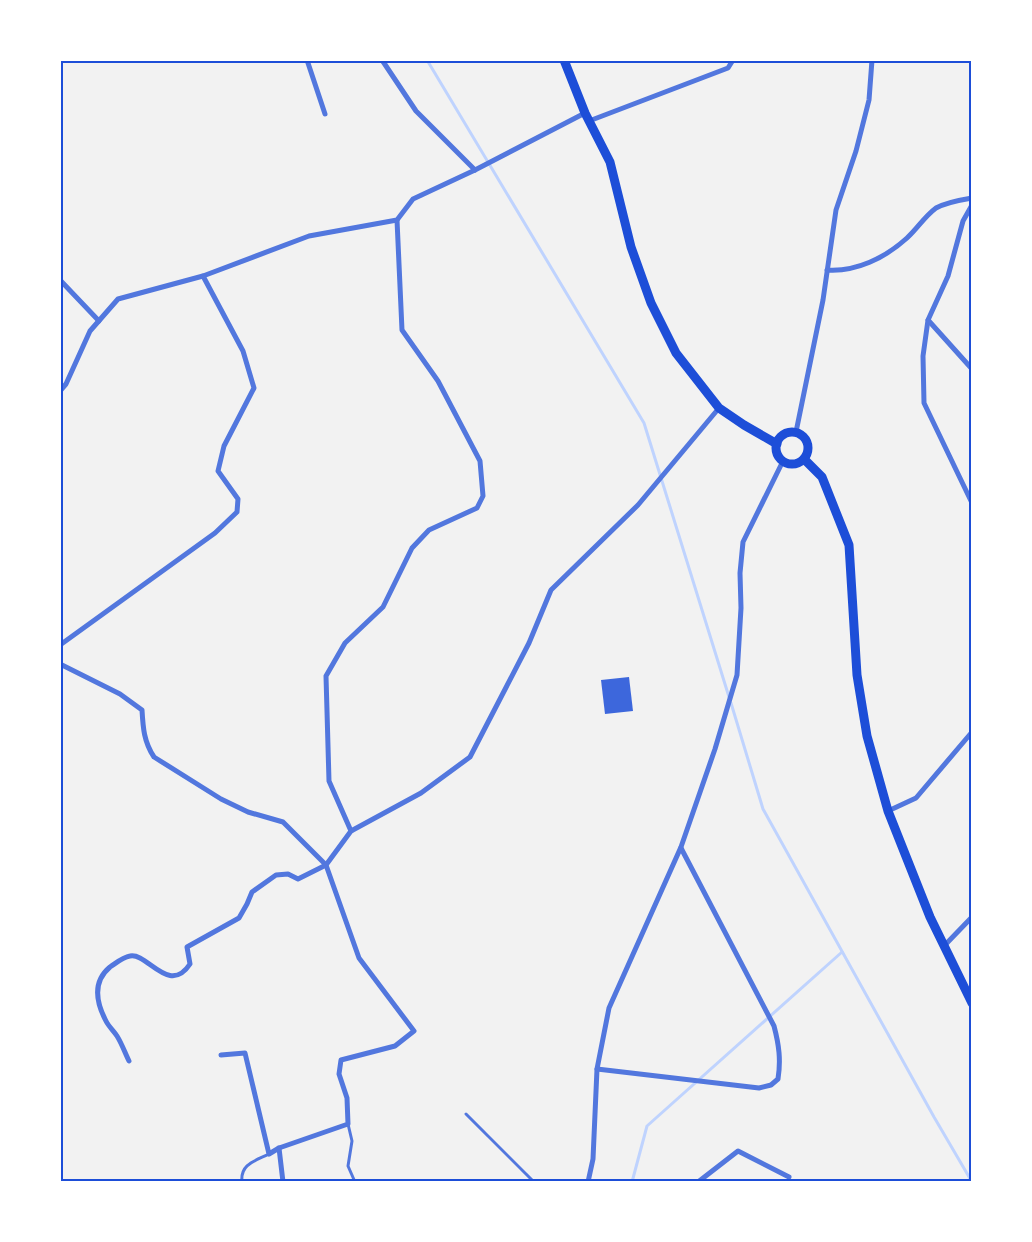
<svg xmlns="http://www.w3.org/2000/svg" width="1032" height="1242" font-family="'Archivo Narrow',sans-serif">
	<rect width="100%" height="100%" fill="#f2f2f2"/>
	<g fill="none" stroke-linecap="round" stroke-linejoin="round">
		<g stroke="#bfd3fe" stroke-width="3">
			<path d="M427,60L644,423L729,697"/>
			<path d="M731,703L763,809L934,1117L972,1182"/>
			<path d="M632,1182L647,1126L842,952"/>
		</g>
	</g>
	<path fill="#3d67dc" d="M629,677L633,711L605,714L601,680Z"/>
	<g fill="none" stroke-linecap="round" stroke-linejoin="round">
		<g stroke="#5277de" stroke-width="3">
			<path d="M466,1114L534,1182"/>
			<path d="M348,1124L352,1141L348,1166L355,1182"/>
			<path d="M242,1182C240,1164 255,1161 269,1154"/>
		</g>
		<g stroke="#5277de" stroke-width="5">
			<path d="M307,60L325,114"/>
			<path d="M382,60L416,111L475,170"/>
			<path d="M589,121L728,68L733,60"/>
			<path d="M972,205L963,221L948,276L928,320L923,356L924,403L972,503"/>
			<path d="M827,270C856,272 885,258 907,238C918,228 924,217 936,208C947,202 960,200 972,198"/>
			<path d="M60,280L99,321"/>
			<path d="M928,320L972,369"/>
			<path d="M60,391L66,384L90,331L118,299L203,276L309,236L397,220L413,199L475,170L585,113"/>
			<path d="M796,432L823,300L836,210L856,151L869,100L872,60"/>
			<path d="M60,645L215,533L237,512L238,499L218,471L224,446L254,388L243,351L203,276"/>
			<path d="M60,664L120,694L142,710C143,728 144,742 154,757L221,799L248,812L283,822L326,865L359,958L414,1031L395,1046L341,1060L339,1074L347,1098L348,1124L279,1148L269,1154L245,1053L221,1055"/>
			<path d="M888,811L916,798L972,732"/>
			<path d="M351,831L329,781L326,676L345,643L383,607L412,548L429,530L477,508L483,496L480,461L438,381L402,330L397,220"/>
			<path d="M944,946L972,917"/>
			<path d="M129,1061C125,1053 122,1044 117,1036C114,1031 109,1027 106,1021C96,1002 92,982 110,967C116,963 123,957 130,956C147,952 169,996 190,964L187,947L239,918L247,904L252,892L276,875L288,874L298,879L326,865L351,831L421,793L470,757L529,643L551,590L638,505L719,408"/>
			<path d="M597,1069L759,1088L771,1085L778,1079C781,1060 779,1045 774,1026L681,848"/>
			<path d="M279,1148L283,1182"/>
			<path d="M588,1182L593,1159L597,1069L609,1008L681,847L715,749L737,675L741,608L740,573L743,542L783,461"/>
			<path d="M698,1182L738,1151L789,1177"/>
		</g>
		<g stroke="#1d4ed8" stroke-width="9">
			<path d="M564,60L585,113L610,162L631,247L651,303L676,353L719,408L744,425L777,444"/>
			<circle cx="792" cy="448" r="16"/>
			<path d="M804,459L822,477L849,545L857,675L867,736L888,811L930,917L972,1003"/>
		</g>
	</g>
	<rect width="1032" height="1242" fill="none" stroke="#ffffff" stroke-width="123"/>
	<rect x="62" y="62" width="908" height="1118" fill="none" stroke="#1d4ed8" stroke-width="2"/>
</svg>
